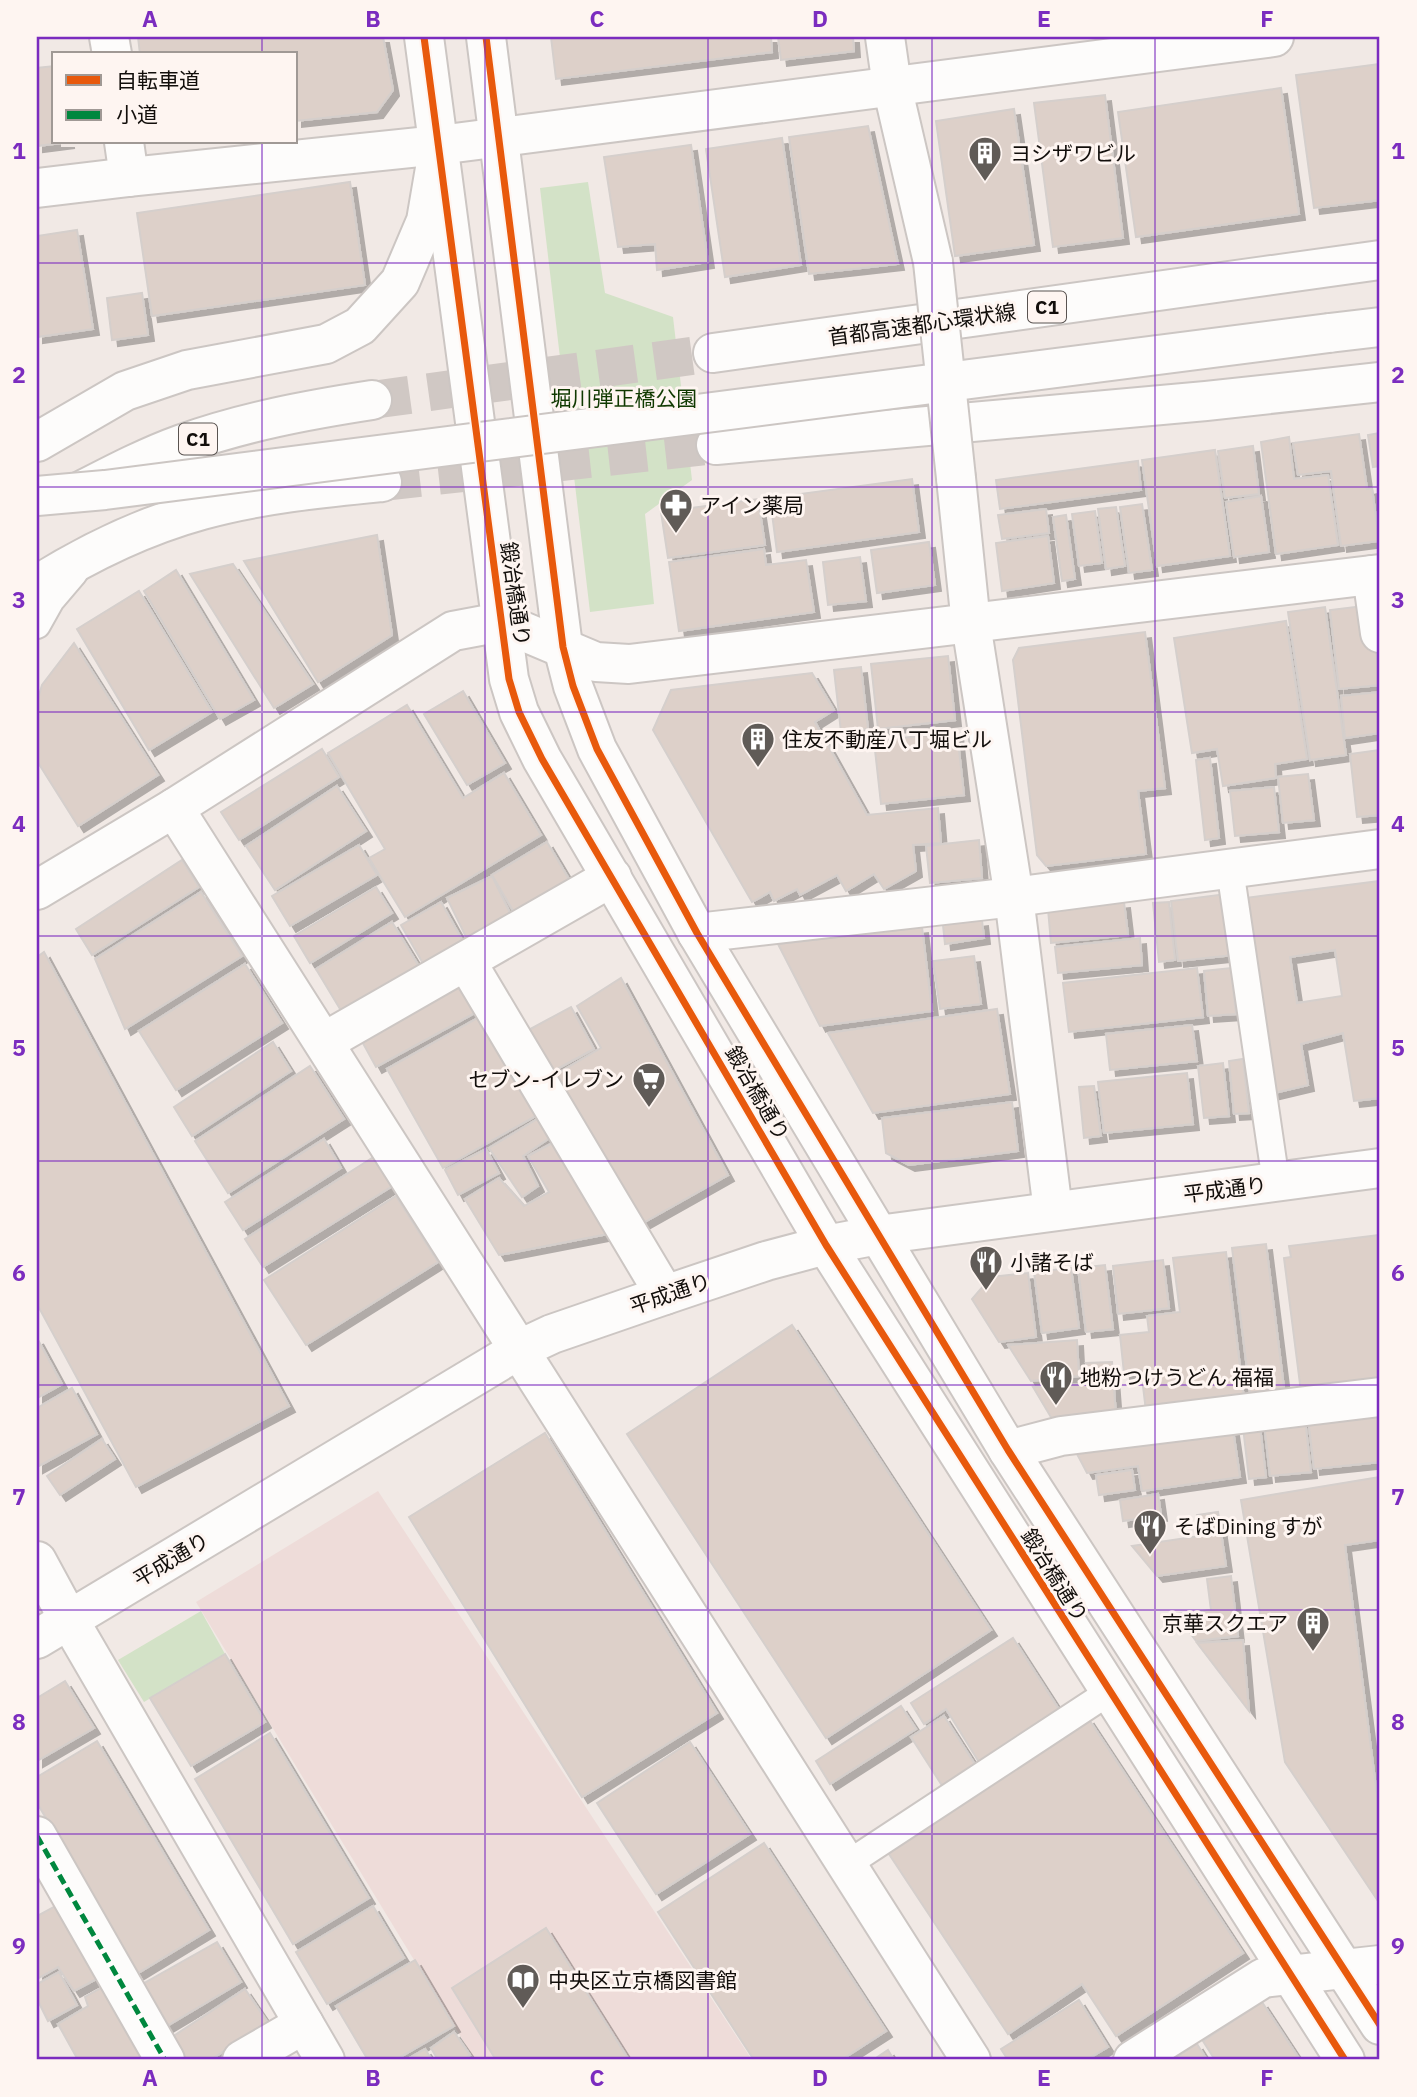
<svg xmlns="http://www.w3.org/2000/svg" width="1417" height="2097" font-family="'IBM Plex Sans','Noto Sans JP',sans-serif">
	<defs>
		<filter id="shadow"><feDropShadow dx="6" dy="6" stdDeviation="0" flood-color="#0004"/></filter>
	</defs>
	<rect width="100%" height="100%" fill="#f1e9e5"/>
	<path fill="#eedcd9" d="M378,1491L752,2060H475L196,1602Z"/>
	<g fill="#d3e2c7">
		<path d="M588,182L605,293L673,317L692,480L645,514L654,604L590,612L540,188Z"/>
		<path d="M201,1611L225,1654L144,1702L118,1660Z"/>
	</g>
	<g fill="#ddd0c9" stroke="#d5cfcc" stroke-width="2" fill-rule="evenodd" filter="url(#shadow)">
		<path d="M138,37H383L393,90L377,112L296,121V54H140Z"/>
		<path d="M551,37H771L772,52L556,79Z"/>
		<path d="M778,37H853L854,51L781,60Z"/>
		<path d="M1380,64V200L1314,208L1296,75Z"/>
		<path d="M54,66V142H69L37,146V68Z"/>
		<path d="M1281,88L1299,214L1136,237L1118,112Z"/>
		<path d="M1105,95L1123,238L1053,247L1034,103Z"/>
		<path d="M1014,109L1034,245L955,256L936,121Z"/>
		<path d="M868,126L898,264L809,274L789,137Z"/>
		<path d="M782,138L801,265L725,277L706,149Z"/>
		<path d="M691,145L708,262L657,270L655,244L618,247L604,157Z"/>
		<path d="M350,182L365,285L152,316L137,213Z"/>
		<path d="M77,230L93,329L37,337V236Z"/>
		<path d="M142,293L148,335L112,340L107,298Z"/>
		<path d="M1380,433V466L1373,467L1368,435Z"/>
		<path d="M1359,434L1367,489L1372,488L1379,541L1341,546L1331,471L1298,475L1293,443Z"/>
		<path d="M1289,437L1294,479L1328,475L1338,545L1276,554L1261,442Z"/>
		<path d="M1253,446L1259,494L1225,498L1218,451Z"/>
		<path d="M1215,450L1230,556L1157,566L1142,460Z"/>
		<path d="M1138,461L1141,490L1000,509L996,480Z"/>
		<path d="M912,479L919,532L777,552L770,498Z"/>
		<path d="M1261,496L1269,552L1234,557L1226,502Z"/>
		<path d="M758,499L765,545L668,558L661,512Z"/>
		<path d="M1142,504L1152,570L1129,573L1120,507Z"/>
		<path d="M1116,507L1125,566L1106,569L1098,509Z"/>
		<path d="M1046,509L1049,533L1002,539L998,515Z"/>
		<path d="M1095,511L1102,563L1079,566L1072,514Z"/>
		<path d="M1066,515L1075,579L1062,581L1053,517Z"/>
		<path d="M377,535L392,635L318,682L244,561Z"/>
		<path d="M1048,536L1054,583L1002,591L996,543Z"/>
		<path d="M929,542L935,585L877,593L871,550Z"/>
		<path d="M764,549L766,565L806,560L814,612L679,631L669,562Z"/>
		<path d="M860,557L866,601L828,605L823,562Z"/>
		<path d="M233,564L313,684L274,708L190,574Z"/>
		<path d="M176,570L254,700L220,719L144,591Z"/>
		<path d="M139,591L212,712L149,750L77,629Z"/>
		<path d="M1371,605L1380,685L1339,689L1330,610Z"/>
		<path d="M1325,607L1346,755L1310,760L1288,612Z"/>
		<path d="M1286,621L1307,759L1275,764L1276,778L1223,786L1217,749L1192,753L1174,638Z"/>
		<path d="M1145,632L1165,788L1138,791L1146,854L1046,866L1037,855L1013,660L1019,648Z"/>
		<path d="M74,643L158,775L78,826L37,761V702L42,685Z"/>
		<path d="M948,656L955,720L878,729L871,664Z"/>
		<path d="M861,667L868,729L841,732L834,670Z"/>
		<path d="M812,673L834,710L815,722L867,815L938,808L941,843L913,845L916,871L884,889L874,874L846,891L837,875L800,895L797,889L774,901L770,892L752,902L653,730L671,690Z"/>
		<path d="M463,691L505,763L467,785L424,714Z"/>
		<path d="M1380,692V733L1345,738L1341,696Z"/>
		<path d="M407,705L463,798L504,773L541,835L405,917L369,858L385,849L328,753Z"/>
		<path d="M957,732L964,795L881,804L874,741Z"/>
		<path d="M322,749L339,777L239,840L221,812Z"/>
		<path d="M1380,750V815L1357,817L1350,754Z"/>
		<path d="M1210,758L1219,838L1205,840L1196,760Z"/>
		<path d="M1308,774L1314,820L1283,823L1278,777Z"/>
		<path d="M337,786L366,831L275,890L246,846Z"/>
		<path d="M1274,787L1279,832L1235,836L1230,791Z"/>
		<path d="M979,840L982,878L930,883L926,846Z"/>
		<path d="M547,842L573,886L518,919L492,875Z"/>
		<path d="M359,845L377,875L290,926L272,896Z"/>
		<path d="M182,860L199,887L92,955L76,929Z"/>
		<path d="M492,876L512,917L467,939L447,898Z"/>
		<path d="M1380,881V1098L1354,1101L1343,1033L1301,1044L1308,1085L1270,1094L1245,898ZM1335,950L1342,996L1297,1003L1290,957Z"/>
		<path d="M376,887L392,913L310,963L294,936Z"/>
		<path d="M201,892L242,956L125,1029L95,959Z"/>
		<path d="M1226,894L1233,955L1178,961L1171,901Z"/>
		<path d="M441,902L465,945L425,967L401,925Z"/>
		<path d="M1124,902L1128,935L1051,943L1048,909Z"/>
		<path d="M1169,902L1175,960L1159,962L1153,903Z"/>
		<path d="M982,920L984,938L945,944L943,925Z"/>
		<path d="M392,922L420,968L343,1014L316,969Z"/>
		<path d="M922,927L932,1011L820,1026L778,944Z"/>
		<path d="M1140,938L1142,965L1058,973L1055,947Z"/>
		<path d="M44,952L289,1406L136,1487L37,1304V957Z"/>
		<path d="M974,956L981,1004L940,1009L933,961Z"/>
		<path d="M245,964L282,1023L176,1090L139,1031Z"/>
		<path d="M1197,968L1203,1017L1069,1032L1063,983Z"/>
		<path d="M1231,968L1236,1014L1208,1016L1204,971Z"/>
		<path d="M464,978L482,1009L376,1067L359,1036Z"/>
		<path d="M621,978L728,1175L634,1228L548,1079L601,1048L577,1006Z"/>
		<path d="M571,1007L594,1049L546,1075L523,1033Z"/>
		<path d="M997,1009L1010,1094L873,1113L828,1033Z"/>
		<path d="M483,1015L539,1114L443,1168L387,1069Z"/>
		<path d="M1192,1025L1197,1061L1110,1070L1106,1034Z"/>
		<path d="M273,1042L291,1071L192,1136L174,1107Z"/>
		<path d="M1243,1059L1249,1113L1234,1114L1229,1061Z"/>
		<path d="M1223,1063L1229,1116L1204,1118L1198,1066Z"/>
		<path d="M310,1066L344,1119L228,1193L195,1141Z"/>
		<path d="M1187,1073L1193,1124L1104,1133L1098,1082Z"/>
		<path d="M1094,1086L1101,1136L1084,1138L1079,1087Z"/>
		<path d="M1012,1102L1018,1151L909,1165L886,1153L882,1118Z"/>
		<path d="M539,1118L551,1137L523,1156L538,1186L522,1197L489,1148Z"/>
		<path d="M324,1139L341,1168L243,1230L225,1202Z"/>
		<path d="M560,1139L613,1233L499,1255L465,1199L499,1178L524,1206L549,1192L528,1156Z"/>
		<path d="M486,1149L499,1173L458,1195L445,1170Z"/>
		<path d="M375,1156L394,1185L263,1267L245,1239Z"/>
		<path d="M396,1196L438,1262L306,1345L264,1280Z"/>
		<path d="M1380,1235V1383L1301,1392L1284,1258L1291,1257L1289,1246Z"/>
		<path d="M1266,1244L1284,1388L1250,1393L1232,1248Z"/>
		<path d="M1226,1252L1244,1399L1146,1411L1141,1370L1124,1373L1120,1335L1149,1332L1147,1316L1180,1312L1173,1258Z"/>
		<path d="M1163,1260L1169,1308L1118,1314L1113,1266Z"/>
		<path d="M1105,1265L1113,1329L1086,1332L1078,1268Z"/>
		<path d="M1071,1268L1079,1328L1042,1333L1034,1272Z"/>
		<path d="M1028,1273L1036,1337L999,1342L972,1299L991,1277Z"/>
		<path d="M792,1325L991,1630L826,1738L627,1434Z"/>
		<path d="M37,1338L62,1384L37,1398Z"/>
		<path d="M1077,1340L1079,1376L1031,1381L1008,1345Z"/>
		<path d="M1112,1362L1116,1415L1055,1424L1033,1387L1088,1384L1086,1363Z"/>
		<path d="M72,1388L97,1434L37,1467V1408Z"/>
		<path d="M1380,1414V1462L1314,1469L1308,1418Z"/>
		<path d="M1305,1419L1311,1472L1270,1476L1264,1423Z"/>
		<path d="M1260,1426L1266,1477L1249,1479L1243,1427Z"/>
		<path d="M1233,1430L1240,1477L1142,1491L1138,1466L1087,1473L1076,1452Z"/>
		<path d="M545,1433L717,1713L582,1797L409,1517Z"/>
		<path d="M102,1439L115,1459L60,1495L47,1476Z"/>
		<path d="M1132,1470L1135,1490L1099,1495L1096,1475Z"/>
		<path d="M1380,1477V1540L1345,1545L1380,1819V1904L1285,1762L1241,1500Z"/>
		<path d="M1158,1494L1161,1515L1123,1521L1120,1500Z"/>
		<path d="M1218,1512L1226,1566L1157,1576L1132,1546L1200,1536L1197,1515Z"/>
		<path d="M1231,1576L1238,1636L1196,1641L1176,1614L1211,1610L1207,1579Z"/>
		<path d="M1013,1638L1060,1711L979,1762L946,1709L924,1724L911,1703Z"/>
		<path d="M1243,1640L1249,1711L1197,1643Z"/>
		<path d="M225,1654L265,1722L191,1766L150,1698Z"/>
		<path d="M65,1681L94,1728L37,1761V1698Z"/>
		<path d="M901,1706L916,1729L830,1784L816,1761Z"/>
		<path d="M944,1716L976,1766L943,1787L911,1737Z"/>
		<path d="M1088,1718L1243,1953L1116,2036L1082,1984L1008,2034L887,1851Z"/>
		<path d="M270,1733L369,1898L293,1944L195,1779Z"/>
		<path d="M97,1741L209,1930L138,1973L37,1803V1777Z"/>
		<path d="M690,1742L750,1834L656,1894L597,1803Z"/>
		<path d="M764,1843L886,2031L841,2060H754L658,1912Z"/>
		<path d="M61,1903L102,1976L74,1991L58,1967L37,1979V1916Z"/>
		<path d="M373,1906L404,1958L327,2004L296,1952Z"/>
		<path d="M546,1928L629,2060H496L452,1988Z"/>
		<path d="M217,1942L241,1982L165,2027L141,1985Z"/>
		<path d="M415,1960L454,2026L395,2060H368L336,2006Z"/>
		<path d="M59,1972L77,2005L48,2021L37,1999V1984Z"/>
		<path d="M108,1984L151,2060H78L58,2024L88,2006L85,1997Z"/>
		<path d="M245,1989L268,2023L210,2060H187L172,2037Z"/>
		<path d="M1079,2000L1108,2047L1086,2060H1008L1001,2049Z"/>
		<path d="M1262,2002L1300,2060H1215L1203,2041Z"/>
		<path d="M454,2032L470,2055L463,2060H438L431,2048Z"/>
		<path d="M1197,2044L1207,2060H1172Z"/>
		<path d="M425,2049L432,2060H406Z"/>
		<path d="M888,2050L894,2060H873Z"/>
	</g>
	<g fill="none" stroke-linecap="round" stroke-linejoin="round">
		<g stroke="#d0c8c4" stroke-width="38" stroke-dasharray="38 19" stroke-linecap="butt">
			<path d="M372,400L713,353"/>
			<path d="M382,482L716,445"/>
		</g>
		<defs>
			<g id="lane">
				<path d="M37,625L51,600L74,573"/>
				<path d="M1230,869L1276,1182"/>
				<path d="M846,1865L1109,1692"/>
			</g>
			<g id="street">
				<path d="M109,37L112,54"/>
				<path d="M885,37L892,86L933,262"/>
				<path d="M124,142L129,177"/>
				<path d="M37,188L129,177L439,145L1274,37"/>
				<path d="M956,478L971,624L1014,897L1053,1211"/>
				<path d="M1372,575L1380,633"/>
				<path d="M174,808L971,2060"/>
				<path d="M37,890L174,808L453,631L501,622L596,662L629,664L1380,574"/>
				<path d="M697,933L1014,897L1380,849"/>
				<path d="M466,961L665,1295"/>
				<path d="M324,1042L612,877"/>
				<path d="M1008,1450L1061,1436L1380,1397"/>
				<path d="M37,1561L69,1620L325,2060"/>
				<path d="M37,1836L165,2060"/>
				<path d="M242,2060L304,2024"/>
				<path d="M1133,2060L1263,1978L1380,1965"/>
			</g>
			<g id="secondary">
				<path d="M424,37L509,679L519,712L542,759L826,1245L1345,2060"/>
				<path d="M486,37L563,647L573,686L597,749L697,933L1008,1450L1380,2025"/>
				<path d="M37,1639L520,1349L552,1334L665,1295L766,1261L826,1245L878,1235L1380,1168"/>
			</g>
			<g id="highway">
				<path d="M1329,333L1380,327"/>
				<path d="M713,353L1380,260"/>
				<path d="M37,442L125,391L187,370L326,344L360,326L400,282L426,221L439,145"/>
				<path d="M716,445L1206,401L1380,382"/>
				<path d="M79,492C112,475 146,457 182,444C243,422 307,410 372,400"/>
				<path d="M37,585C88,553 144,526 202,510C260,494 322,488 382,482"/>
			</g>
		</defs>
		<use href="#lane" stroke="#ccc6c3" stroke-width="30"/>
		<use href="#street" stroke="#ccc6c3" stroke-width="42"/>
		<use href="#secondary" stroke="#ccc6c3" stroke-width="42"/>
		<use href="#highway" stroke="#ccc6c3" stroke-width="42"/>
		<use href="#lane" stroke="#fdfcfb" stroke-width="26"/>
		<use href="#street" stroke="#fdfcfb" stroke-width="38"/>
		<use href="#secondary" stroke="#fdfcfb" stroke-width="38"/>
		<use href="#highway" stroke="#fdfcfb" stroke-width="38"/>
		<defs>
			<path id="street-bridge" d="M933,262L956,478"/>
			<path id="highway-bridge" d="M37,496L105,490L1329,333"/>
		</defs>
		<use href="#street-bridge" stroke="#ccc6c3" stroke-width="42" stroke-linecap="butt"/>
		<use href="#highway-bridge" stroke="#ccc6c3" stroke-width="42" stroke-linecap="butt"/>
		<use href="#street-bridge" stroke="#fdfcfb" stroke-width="38"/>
		<use href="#highway-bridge" stroke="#fdfcfb" stroke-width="38"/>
		<path stroke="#00873e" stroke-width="5" stroke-dasharray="10 5" stroke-linecap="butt" d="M37,1836L165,2060"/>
		<defs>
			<g id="cycleway">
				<path d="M424,37L509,679L519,712L542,759L826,1245L1345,2060"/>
				<path d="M486,37L563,647L573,686L597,749L697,933L1008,1450L1380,2025"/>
			</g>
		</defs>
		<use href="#cycleway" stroke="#fef5f1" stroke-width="11"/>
		<use href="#cycleway" stroke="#e8590c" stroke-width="7"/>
	</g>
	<path fill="none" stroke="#7b2cbf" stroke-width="2" stroke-opacity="0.55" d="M262,37V54M485,37V2060M708,37V2060M932,37V2060M1155,37V2060M262,142V2060M37,263H1380M37,487H1380M37,712H1380M37,936H1380M37,1161H1380M37,1385H1380M37,1610H1380M37,1834H1380"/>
	<defs>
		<symbol id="building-pin" viewBox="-11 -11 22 30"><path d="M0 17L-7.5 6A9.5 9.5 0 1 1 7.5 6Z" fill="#605b57" stroke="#fef5f1"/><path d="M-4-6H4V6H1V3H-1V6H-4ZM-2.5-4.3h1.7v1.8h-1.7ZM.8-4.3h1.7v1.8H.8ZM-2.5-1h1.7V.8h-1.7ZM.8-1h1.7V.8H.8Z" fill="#fff"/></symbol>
		<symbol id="pharmacy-pin" viewBox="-11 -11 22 30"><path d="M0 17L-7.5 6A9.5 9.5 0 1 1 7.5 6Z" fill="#605b57" stroke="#fef5f1"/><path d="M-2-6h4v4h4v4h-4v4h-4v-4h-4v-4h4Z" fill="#fff"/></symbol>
		<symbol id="supermarket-pin" viewBox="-11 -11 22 30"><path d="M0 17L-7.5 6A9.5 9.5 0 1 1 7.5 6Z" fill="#605b57" stroke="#fef5f1"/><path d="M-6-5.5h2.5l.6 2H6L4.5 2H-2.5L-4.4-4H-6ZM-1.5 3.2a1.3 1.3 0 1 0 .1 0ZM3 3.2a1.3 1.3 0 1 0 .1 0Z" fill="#fff"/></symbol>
		<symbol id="restaurant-pin" viewBox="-11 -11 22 30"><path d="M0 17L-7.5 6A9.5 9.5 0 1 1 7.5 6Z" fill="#605b57" stroke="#fef5f1"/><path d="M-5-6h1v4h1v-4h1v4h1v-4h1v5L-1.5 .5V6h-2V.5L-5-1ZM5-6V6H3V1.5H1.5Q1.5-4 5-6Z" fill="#fff"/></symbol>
		<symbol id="library-pin" viewBox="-11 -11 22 30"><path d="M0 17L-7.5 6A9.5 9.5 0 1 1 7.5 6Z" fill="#605b57" stroke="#fef5f1"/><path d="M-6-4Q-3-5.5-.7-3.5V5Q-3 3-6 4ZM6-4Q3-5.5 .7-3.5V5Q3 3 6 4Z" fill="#fff"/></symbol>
	</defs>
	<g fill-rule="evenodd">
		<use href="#building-pin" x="966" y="134" width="38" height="52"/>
		<use href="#pharmacy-pin" x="657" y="486" width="38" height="52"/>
		<use href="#building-pin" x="739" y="720" width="38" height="52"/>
		<use href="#supermarket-pin" x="630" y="1060" width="38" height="52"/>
		<use href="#restaurant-pin" x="967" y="1243" width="38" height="52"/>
		<use href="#restaurant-pin" x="1037" y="1358" width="38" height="52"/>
		<use href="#restaurant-pin" x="1131" y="1507" width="38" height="52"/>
		<use href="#building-pin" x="1294" y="1604" width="38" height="52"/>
		<use href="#library-pin" x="504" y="1961" width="38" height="52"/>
	</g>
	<g text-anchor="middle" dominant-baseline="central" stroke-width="6" stroke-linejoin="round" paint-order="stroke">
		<g fill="#fef5f1" stroke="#595350" stroke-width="2">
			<rect x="1028" y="291.5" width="38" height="31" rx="5"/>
			<rect x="179" y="423.5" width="38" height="31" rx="5"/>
		</g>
		<g font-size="19" font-weight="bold" fill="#120e0b">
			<text x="1047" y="307">C1</text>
			<text x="198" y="439">C1</text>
		</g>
		<g font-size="21" fill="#120e0b" stroke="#fef5f1" text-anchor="start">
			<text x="1010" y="153">ヨシザワビル</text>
			<text x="700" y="505">アイン薬局</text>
			<text x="782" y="739">住友不動産八丁堀ビル</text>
			<text x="624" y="1079" text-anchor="end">セブン-イレブン</text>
			<text x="1010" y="1262">小諸そば</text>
			<text x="1080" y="1377">地粉つけうどん 福福</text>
			<text x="1174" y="1526">そばDining すが</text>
			<text x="1288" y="1623" text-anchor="end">京華スクエア</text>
			<text x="548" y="1980">中央区立京橋図書館</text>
		</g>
		<g font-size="21" fill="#120e0b" stroke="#fef5f1">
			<text transform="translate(922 324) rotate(-8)">首都高速都心環状線</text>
			<text transform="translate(516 594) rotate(82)">鍛冶橋通り</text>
			<text transform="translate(758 1093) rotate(60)">鍛冶橋通り</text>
			<text transform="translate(1225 1189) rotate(-7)">平成通り</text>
			<text transform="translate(670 1293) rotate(-19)">平成通り</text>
			<text transform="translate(171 1559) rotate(-31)">平成通り</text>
			<text transform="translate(1055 1575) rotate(58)">鍛冶橋通り</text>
		</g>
		<g font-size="21" fill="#103900" stroke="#fef5f1">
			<text x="624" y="398">堀川弾正橋公園</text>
		</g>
	</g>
	<rect width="1417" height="2097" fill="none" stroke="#fef5f1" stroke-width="77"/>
	<rect x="52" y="52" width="245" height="91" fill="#fef5f1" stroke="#a09995" stroke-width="2"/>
	<rect x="66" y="75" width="35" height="10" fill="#e8590c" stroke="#a09995" stroke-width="2"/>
	<text x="116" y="88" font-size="21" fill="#120e0b">自転車道</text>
	<rect x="66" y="110" width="35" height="10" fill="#00873e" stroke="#a09995" stroke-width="2"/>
	<text x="116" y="122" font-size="21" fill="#120e0b">小道</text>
	<rect x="38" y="38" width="1340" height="2020" fill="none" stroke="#7b2cbf" stroke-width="2.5"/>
	<g font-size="23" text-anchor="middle" font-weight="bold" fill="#7b2cbf">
		<text x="150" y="27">A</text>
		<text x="373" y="27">B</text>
		<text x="597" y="27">C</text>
		<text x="820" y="27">D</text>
		<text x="1044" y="27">E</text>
		<text x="1267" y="27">F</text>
		<text x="19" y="159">1</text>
		<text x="1398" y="159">1</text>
		<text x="19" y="383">2</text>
		<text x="1398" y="383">2</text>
		<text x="19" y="608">3</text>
		<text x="1398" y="608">3</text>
		<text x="19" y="832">4</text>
		<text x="1398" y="832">4</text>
		<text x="19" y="1056">5</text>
		<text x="1398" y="1056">5</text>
		<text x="19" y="1281">6</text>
		<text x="1398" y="1281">6</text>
		<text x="19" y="1505">7</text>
		<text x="1398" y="1505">7</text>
		<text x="19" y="1730">8</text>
		<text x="1398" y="1730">8</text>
		<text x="19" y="1954">9</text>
		<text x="1398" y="1954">9</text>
		<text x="150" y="2086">A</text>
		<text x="373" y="2086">B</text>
		<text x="597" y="2086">C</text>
		<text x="820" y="2086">D</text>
		<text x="1044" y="2086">E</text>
		<text x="1267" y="2086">F</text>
	</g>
</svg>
